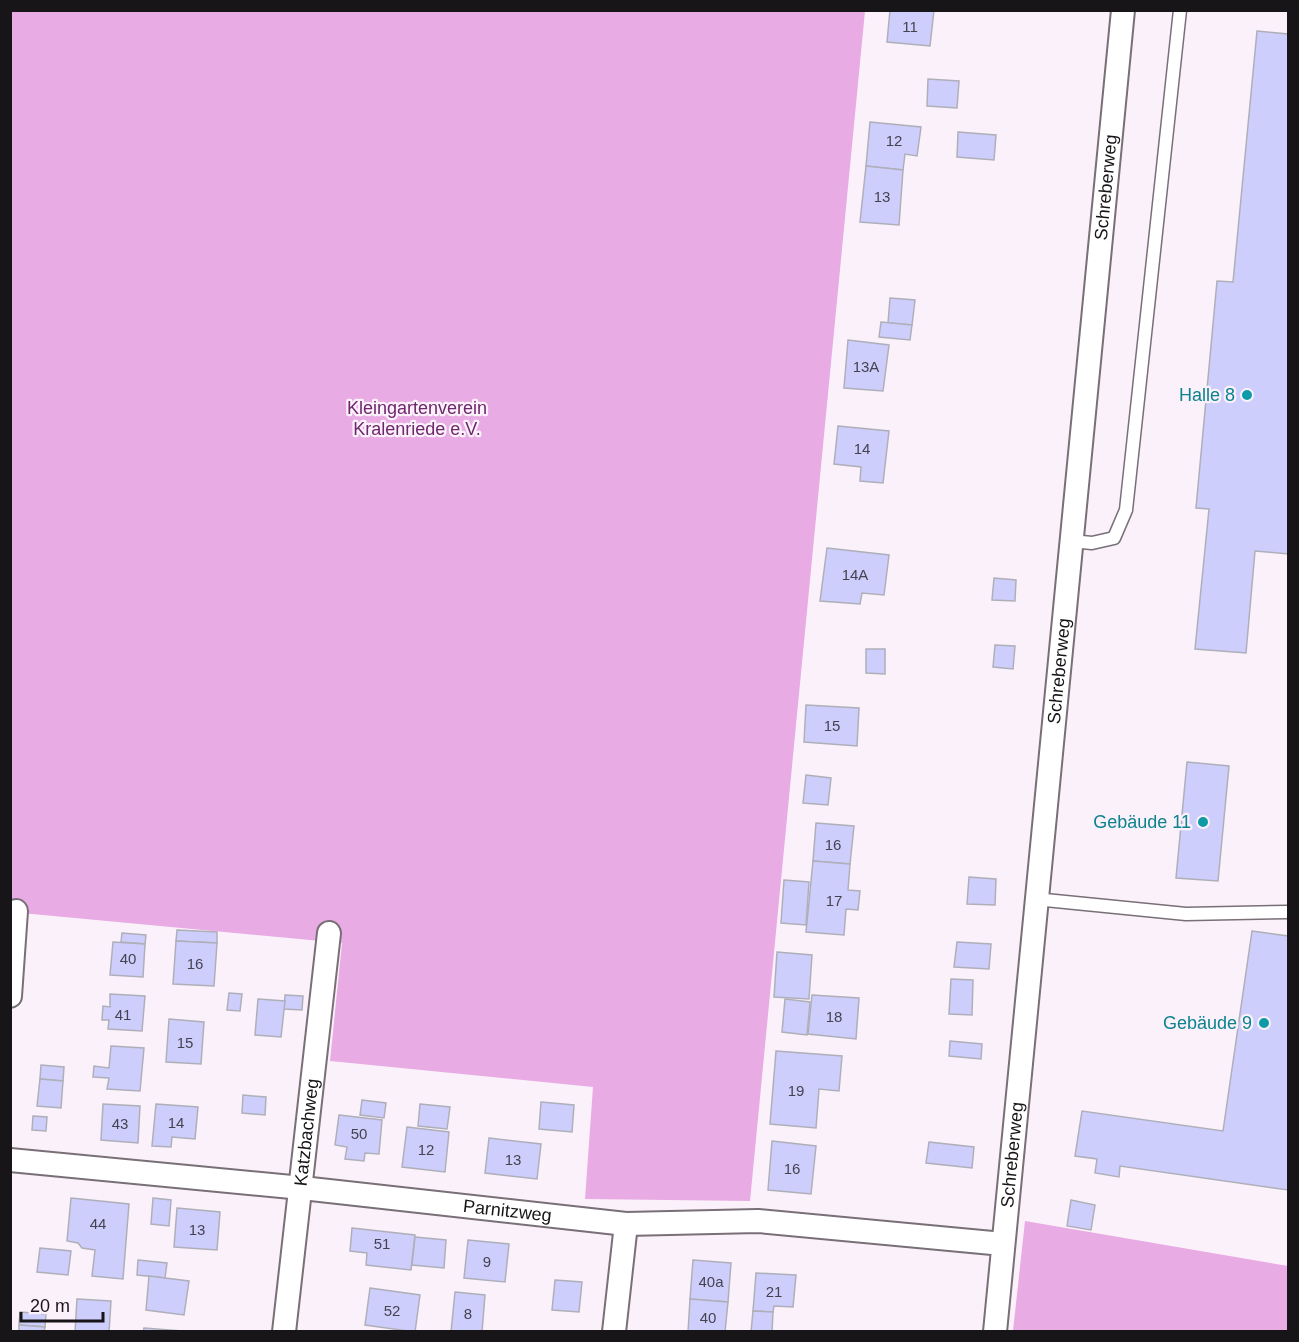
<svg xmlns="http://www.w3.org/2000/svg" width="1299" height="1342" font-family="Helvetica,sans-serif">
	<rect width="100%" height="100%" fill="#fbf1fa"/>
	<g fill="#e8abe4">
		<path d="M10,11H865L750,1201L585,1199L593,1087L330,1061L342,943L11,912Z"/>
		<path d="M1025,1221L1288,1266V1331H1013Z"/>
	</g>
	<g fill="#cecefc" stroke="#afafba" stroke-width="1.5">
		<path d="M890,10H934L930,46L887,42Z"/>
		<path d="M1257,31L1288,34V554L1255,551L1246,653L1195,649L1209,509L1196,508L1217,281L1233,282Z"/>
		<path d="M928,79L959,81L957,108L927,106Z"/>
		<path d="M870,122L921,127L917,156L905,154L903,170L866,166Z"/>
		<path d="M958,132L996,135L994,160L957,157Z"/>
		<path d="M866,166L903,170L899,225L860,222Z"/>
		<path d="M890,298L915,300L912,325L888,323Z"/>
		<path d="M881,322L912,325L910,340L879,337Z"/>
		<path d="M848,340L889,345L883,391L844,388Z"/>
		<path d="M838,426L889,431L883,483L860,481L861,467L834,464Z"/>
		<path d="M827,548L889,555L884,595L862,593L860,604L820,601Z"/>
		<path d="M994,578L1016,580L1015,601L992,600Z"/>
		<path d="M995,645L1015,646L1013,669L993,667Z"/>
		<path d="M866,649H885V674L866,673Z"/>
		<path d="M806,705L859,708L857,746L804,742Z"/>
		<path d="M1187,762L1229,766L1218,881L1176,878Z"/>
		<path d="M806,775L831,778L828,805L803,803Z"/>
		<path d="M816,823L854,826L850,864L813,861Z"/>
		<path d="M813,861L850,864L848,890L860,891L858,910L846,909L844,935L806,932Z"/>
		<path d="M969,877L996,879L995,905L967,904Z"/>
		<path d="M784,880L809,882L806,925L781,923Z"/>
		<path d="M177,930L217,932V943L176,941Z"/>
		<path d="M1252,931L1288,936V1190L1120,1166L1119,1177L1095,1173L1097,1159L1075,1156L1082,1111L1223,1131Z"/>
		<path d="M122,933L146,935L145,944L121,942Z"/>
		<path d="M176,941L217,943L214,986L173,984Z"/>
		<path d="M113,942L145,944L143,977L110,975Z"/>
		<path d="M957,942L991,944L989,969L954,967Z"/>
		<path d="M777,952L812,955L809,999L774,997Z"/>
		<path d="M951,979L973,980L972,1015L949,1014Z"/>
		<path d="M229,993L242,994L240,1011L227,1010Z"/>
		<path d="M110,994L145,996L142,1031L108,1029L109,1020H102L103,1006L110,1007Z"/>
		<path d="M285,995L303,996L302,1010L284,1009Z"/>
		<path d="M812,995L859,998L856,1039L808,1034Z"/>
		<path d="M258,999L285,1001L281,1037L255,1035Z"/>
		<path d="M785,999L810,1002L807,1035L782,1032Z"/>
		<path d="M169,1019L204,1022L201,1064L166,1062Z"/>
		<path d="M950,1041L982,1044L981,1059L949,1056Z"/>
		<path d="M111,1046L144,1048L140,1091L107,1089L109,1078L93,1077L94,1066L109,1068Z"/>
		<path d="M776,1051L842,1056L839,1091L819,1089L816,1128L770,1124Z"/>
		<path d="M41,1065L64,1067L63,1081L40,1079Z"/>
		<path d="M40,1079L63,1081L61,1108L37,1106Z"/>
		<path d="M243,1095L266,1097L265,1115L242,1113Z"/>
		<path d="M362,1100L386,1103L384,1118L360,1115Z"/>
		<path d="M541,1102L574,1105L572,1132L539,1129Z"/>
		<path d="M103,1104L140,1106L138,1143L101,1140Z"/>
		<path d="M156,1104L198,1107L195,1139L172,1137L171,1147L152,1146Z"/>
		<path d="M420,1104L450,1107L447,1129L418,1126Z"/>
		<path d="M339,1115L382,1120L379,1154L365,1153L364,1161L345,1159L347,1147L335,1145Z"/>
		<path d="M33,1116L47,1117L46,1131L32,1130Z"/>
		<path d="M407,1127L449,1132L445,1172L402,1167Z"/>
		<path d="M489,1138L541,1144L537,1179L485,1173Z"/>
		<path d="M772,1141L816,1146L811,1194L768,1190Z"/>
		<path d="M929,1142L974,1147L972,1168L926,1163Z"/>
		<path d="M71,1198L129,1204L123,1279L92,1276L95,1250L82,1248L78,1243L67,1241Z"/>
		<path d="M153,1198L171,1200L169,1226L151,1224Z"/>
		<path d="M1071,1200L1095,1205L1091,1230L1067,1226Z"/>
		<path d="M177,1208L220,1212L217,1250L174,1247Z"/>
		<path d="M352,1228L415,1235L411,1270L366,1265L367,1253L350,1251Z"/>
		<path d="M415,1237L446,1240L444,1268L412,1265Z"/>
		<path d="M468,1240L509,1244L505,1282L464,1278Z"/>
		<path d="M40,1248L71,1251L68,1275L37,1272Z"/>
		<path d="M138,1260L167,1263L165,1278L137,1275Z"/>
		<path d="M693,1260L731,1263L728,1302L690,1299Z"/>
		<path d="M756,1273L796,1275L793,1307L774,1306L773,1312L753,1311Z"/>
		<path d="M149,1276L189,1281L184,1315L146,1310Z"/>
		<path d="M555,1280L582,1282L579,1312L552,1310Z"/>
		<path d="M370,1288L420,1295L415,1332L365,1325Z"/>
		<path d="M455,1292L485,1295L482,1332H451Z"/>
		<path d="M77,1299L111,1301L109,1332H75Z"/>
		<path d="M690,1299L728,1302L725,1332H688Z"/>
		<path d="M753,1311L773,1312L772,1332H751Z"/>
		<path d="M20,1312L46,1314L45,1327L19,1325Z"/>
		<path d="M19,1325L45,1327L44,1332H19Z"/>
		<path d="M144,1328L182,1331V1332H143Z"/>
	</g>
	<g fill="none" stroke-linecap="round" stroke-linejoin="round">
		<defs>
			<g id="lane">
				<path d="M1071,541L1092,543L1114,538L1126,510L1180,10"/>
				<path d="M1035,899L1186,914L1288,912"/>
			</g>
			<g id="street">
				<path d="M10,996L16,911"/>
				<path id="s1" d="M10,1160L302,1188L626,1224L758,1221L1003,1244"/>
				<path id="s2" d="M284,1332L329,933"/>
				<path d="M614,1332L626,1224"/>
				<path id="s3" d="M995,1332L1123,10"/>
			</g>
		</defs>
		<use href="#lane" stroke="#786f77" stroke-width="15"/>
		<use href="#street" stroke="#786f77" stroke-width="26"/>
		<use href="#lane" stroke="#fff" stroke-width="12"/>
		<use href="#street" stroke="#fff" stroke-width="22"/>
	</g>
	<g fill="#0f9aa8" stroke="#fbf1fa" stroke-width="2">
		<circle cx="1247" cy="395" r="6"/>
		<circle cx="1203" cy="822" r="6"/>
		<circle cx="1264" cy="1023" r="6"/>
	</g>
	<g text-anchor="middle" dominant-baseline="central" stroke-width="4.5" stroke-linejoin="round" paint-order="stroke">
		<g font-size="15" fill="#464351">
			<text x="910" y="26">11</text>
			<text x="894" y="140">12</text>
			<text x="882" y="196">13</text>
			<text x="866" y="366">13A</text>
			<text x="862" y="448">14</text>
			<text x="855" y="574">14A</text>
			<text x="832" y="725">15</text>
			<text x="833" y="844">16</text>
			<text x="834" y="900">17</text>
			<text x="128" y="958">40</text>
			<text x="195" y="963">16</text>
			<text x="123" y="1014">41</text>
			<text x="834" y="1016">18</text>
			<text x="185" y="1042">15</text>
			<text x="796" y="1090">19</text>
			<text x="176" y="1122">14</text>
			<text x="120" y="1123">43</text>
			<text x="359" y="1133">50</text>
			<text x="426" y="1149">12</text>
			<text x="513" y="1159">13</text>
			<text x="792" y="1168">16</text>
			<text x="98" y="1223">44</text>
			<text x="197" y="1229">13</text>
			<text x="382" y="1243">51</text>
			<text x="487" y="1261">9</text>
			<text x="711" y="1281">40a</text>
			<text x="774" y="1291">21</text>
			<text x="392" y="1310">52</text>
			<text x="468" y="1313">8</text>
			<text x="708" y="1317">40</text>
		</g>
		<g font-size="18" fill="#181518" stroke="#fbf1fa">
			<text stroke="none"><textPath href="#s3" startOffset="1150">Schreberweg</textPath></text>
			<text stroke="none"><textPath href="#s3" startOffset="664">Schreberweg</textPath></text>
			<text stroke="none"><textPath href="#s2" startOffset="201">Katzbachweg</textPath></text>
			<text stroke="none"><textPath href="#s3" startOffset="178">Schreberweg</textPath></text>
			<text stroke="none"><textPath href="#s1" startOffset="500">Parnitzweg</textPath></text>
		</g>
		<g font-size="18" fill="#0d838f" stroke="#fbf1fa" text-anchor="end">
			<text x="1235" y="395">Halle 8</text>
			<text x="1191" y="822">Gebäude 11</text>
			<text x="1252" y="1023">Gebäude 9</text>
		</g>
		<g font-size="18" fill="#6e266c" stroke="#fbf1fa">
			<text x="417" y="408">Kleingartenverein<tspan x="417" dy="21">Kralenriede e.V.</tspan></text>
		</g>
	</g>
	<rect width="1299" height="1342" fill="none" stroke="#181518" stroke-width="24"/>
	<path d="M21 1312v9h82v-9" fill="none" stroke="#181518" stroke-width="3"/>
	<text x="30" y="1312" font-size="18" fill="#181518" stroke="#fbf1fa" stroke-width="4.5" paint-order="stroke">20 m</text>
</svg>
